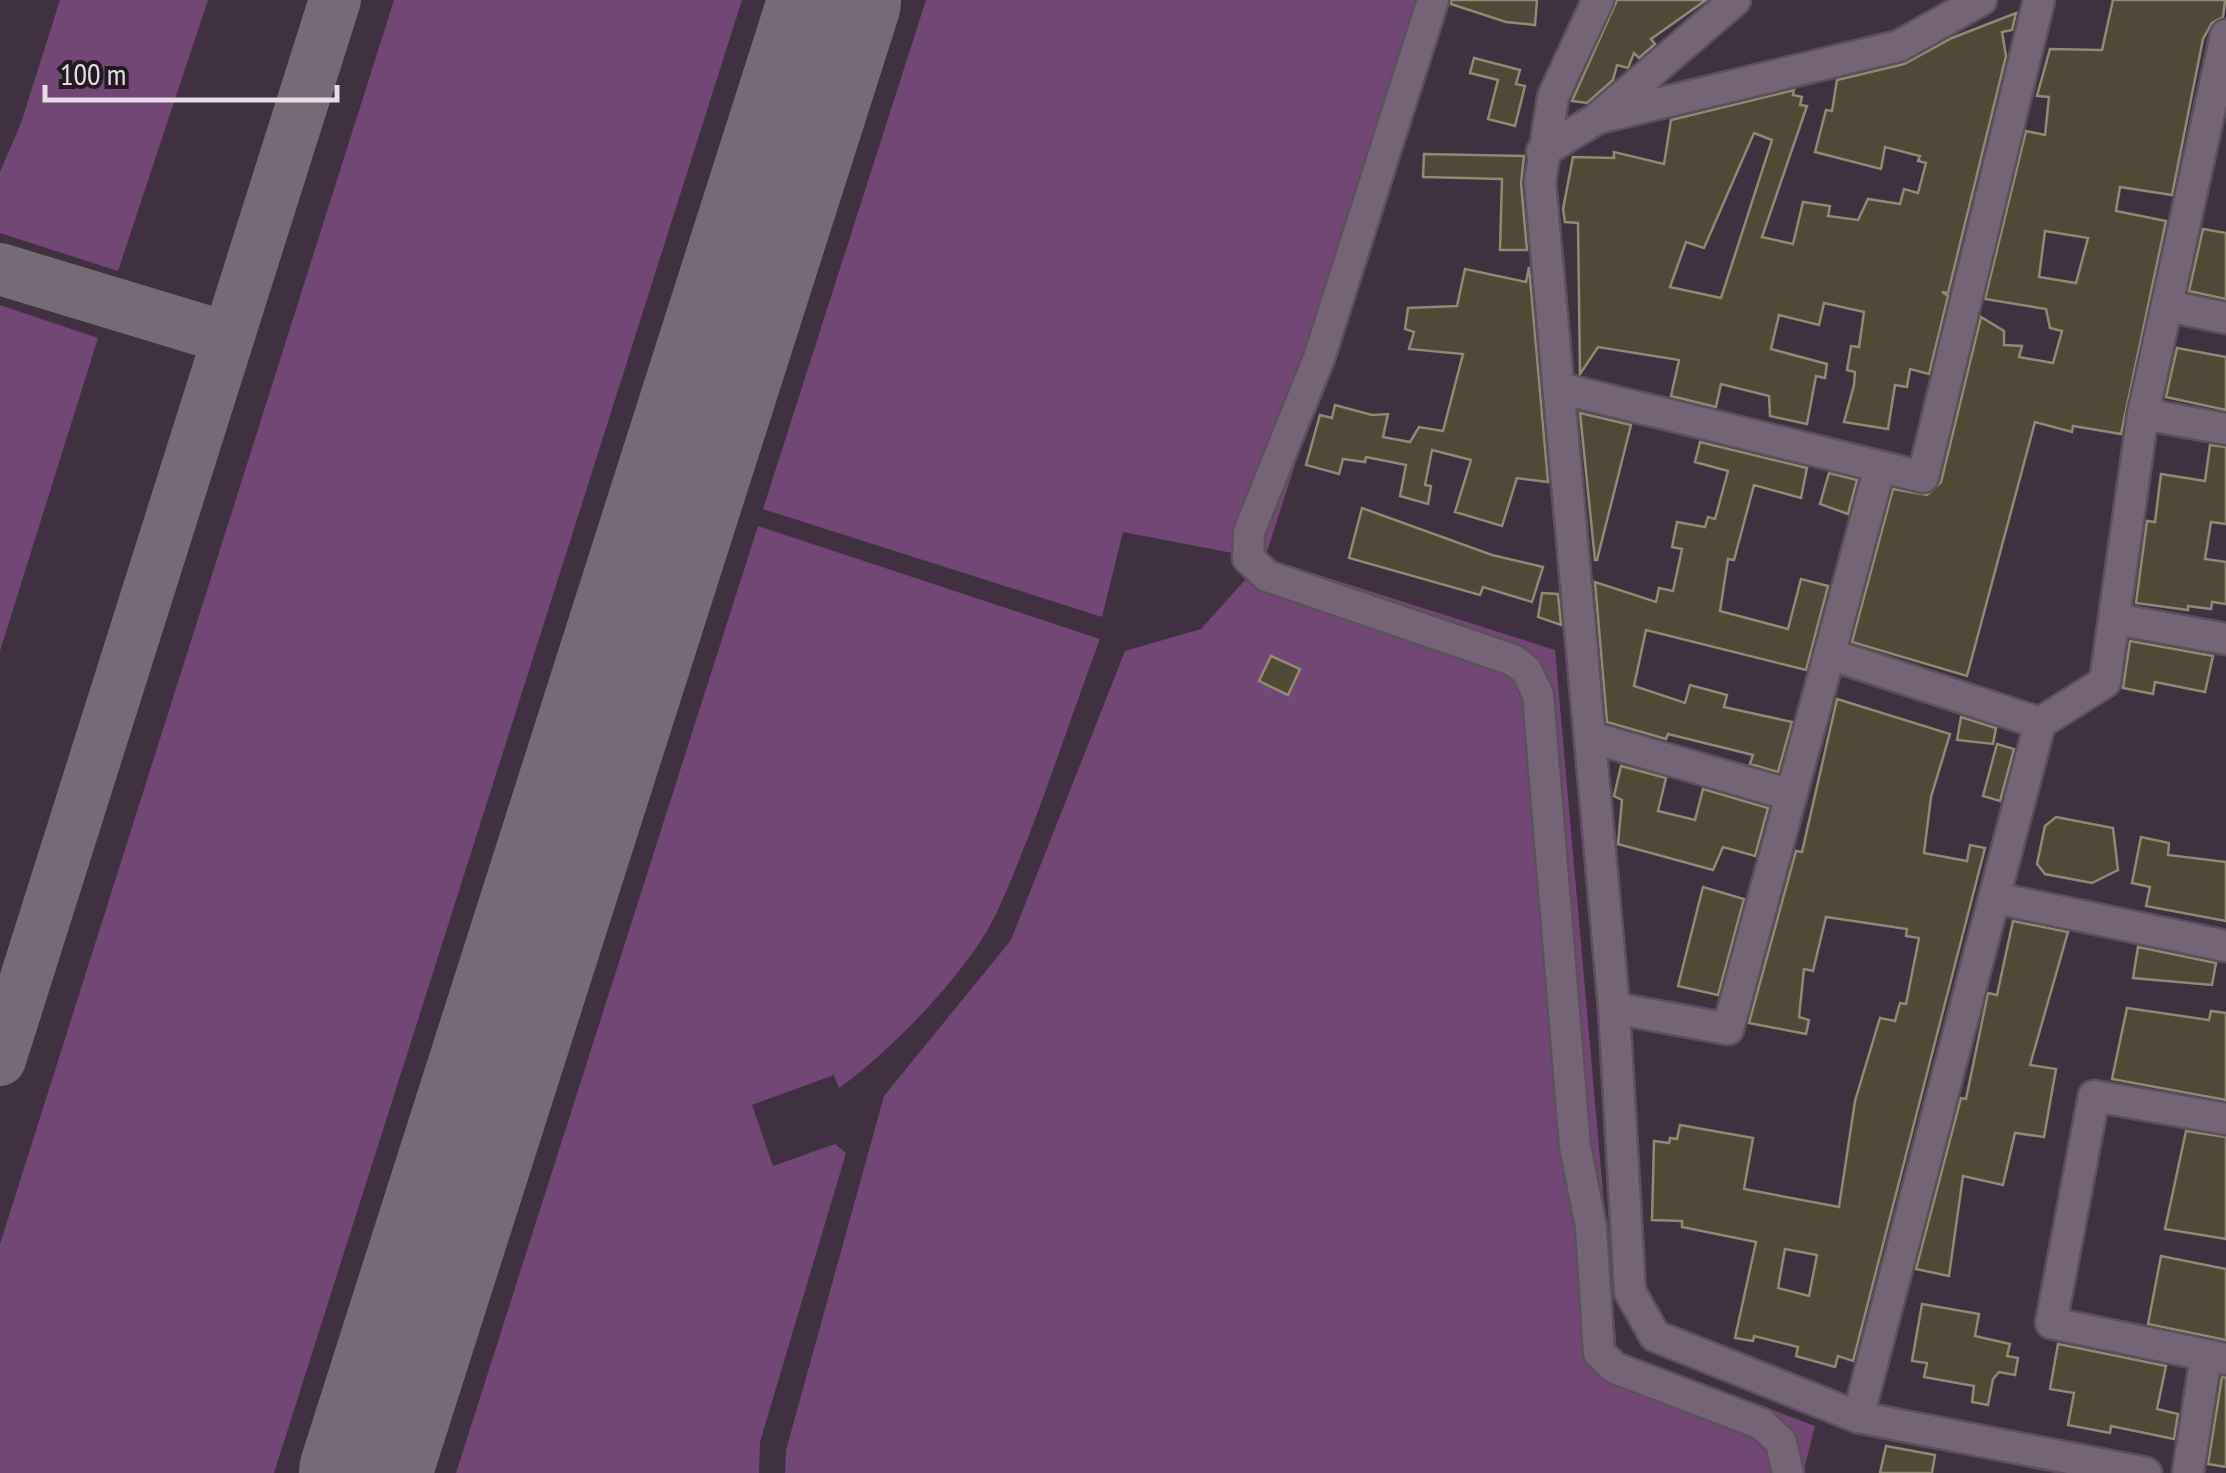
<svg xmlns="http://www.w3.org/2000/svg" width="2226" height="1473" font-family="'PT Sans Narrow',sans-serif">
	<rect width="100%" height="100%" fill="#3f3140"/>
	<g fill="#734775">
		<path d="M60,0H208L118,271L0,233V172L21,123Z"/>
		<path d="M394,0H742L274,1473H0V1244Z"/>
		<path d="M926,0H1444L1265,558L1555,650L1617,1351L1815,1426L1803,1473H785L786,1450L884,1096L1011,940L1125,651L1201,629L1264,559L1123,532L1102,617L763,509Z"/>
		<path d="M0,305L98,338L0,651Z"/>
		<path d="M758,526L1100,639C1066,729 1037,824 997,912C970,970 891,1051 839,1088L834,1075L752,1105L773,1166L835,1144L846,1153L760,1442L759,1473H456Z"/>
	</g>
	<g fill="none" stroke-linecap="round" stroke-linejoin="round">
		<g stroke="#766a77" stroke-width="52">
			<path d="M0,269L228,338"/>
			<path d="M0,1060L335,0"/>
		</g>
		<path stroke="#766a77" stroke-width="132" d="M365,1473L835,0"/>
	</g>
	<g fill="#4f4936" stroke="#908973" stroke-width="2.5" fill-rule="evenodd">
		<path d="M1451,0H1537L1535,25L1506,22L1451,4Z"/>
		<path d="M1617,0H1706L1651,39L1655,44L1639,58L1634,53L1628,68L1617,65L1613,80L1587,103L1572,101Z"/>
		<path d="M2113,0H2225L2223,17L2212,23L2203,39L2172,195L2120,187L2116,211L2166,221L2121,434L2073,426L2072,432L2035,422L1967,676L1852,642L1893,489L1927,495L1941,482L1981,317L2004,331V345L2022,346L2019,357L2053,363L2062,331L2050,328L2046,309L1985,299L2026,131L2045,135L2049,97L2037,96L2050,49L2102,50ZM2045,231L2088,238L2076,283L2039,277Z"/>
		<path d="M2016,13L2012,30L2002,32L2006,56L1948,293L1942,292L1948,296L1929,374L1910,369L1907,387L1895,385L1888,429L1844,422L1854,385L1855,372L1847,370L1851,346L1859,347L1864,312L1824,303L1819,325L1779,315L1771,349L1827,364L1825,378L1816,376L1807,424L1770,416L1769,396L1721,384L1716,407L1671,396L1679,360L1598,347L1580,374L1578,223L1565,222L1563,209L1573,157L1614,158V152L1664,164L1671,120L1794,90L1793,95L1802,97L1800,105L1807,106L1762,237L1793,244L1803,202L1830,206L1828,216L1858,220L1868,199L1900,204L1904,189L1918,193L1926,163L1918,161L1920,156L1885,147L1881,169L1815,152L1826,110L1832,111L1837,80L1904,64L1952,38ZM1754,133L1772,140L1721,298L1670,287L1686,242L1704,248Z"/>
		<path d="M1474,58L1520,70L1516,84L1525,86L1515,126L1488,119L1498,80L1470,73Z"/>
		<path d="M1424,154L1524,156L1521,183L1527,250H1500L1502,179L1423,177Z"/>
		<path d="M2203,229L2226,233V299L2189,291Z"/>
		<path d="M1529,267L1548,482L1517,478L1502,526L1455,512L1471,460L1432,450L1425,485L1431,486L1428,504L1400,496L1406,465L1366,457L1365,462L1343,459L1339,474L1306,465L1320,415L1332,418L1335,405L1372,415L1388,414L1383,437L1410,442L1419,427L1443,431L1463,354L1409,349L1414,332L1405,329L1408,308L1457,306L1465,269L1526,282Z"/>
		<path d="M2177,348L2226,357V410L2166,397Z"/>
		<path d="M1580,413L1631,425L1597,560H1595Z"/>
		<path d="M1700,442L1807,468L1801,498L1754,485L1734,560L1728,559L1720,611L1788,629L1801,579L1828,586L1806,670L1646,630L1634,686L1685,703L1690,685L1727,695L1724,707L1792,722L1778,772L1750,764L1753,755L1668,734L1666,739L1607,722L1595,582L1656,602L1659,588L1673,591L1682,549L1672,547L1677,522L1705,527L1708,517L1715,519L1728,471L1695,462Z"/>
		<path d="M2210,445L2226,447V524L2211,522L2205,559L2226,562V604L2212,602L2211,609L2188,606V610L2136,603L2147,521L2155,522L2161,474L2205,481Z"/>
		<path d="M1829,473L1857,480L1848,514L1820,504Z"/>
		<path d="M1362,508L1492,555L1543,567L1532,602L1483,587L1480,595L1349,558Z"/>
		<path d="M1542,593L1558,594L1561,625L1538,617Z"/>
		<path d="M2130,641L2213,656L2205,692L2155,682L2153,694L2123,688Z"/>
		<path d="M1271,656L1300,669L1288,695L1259,681Z"/>
		<path d="M1837,699L1950,734L1931,797L1924,853L1967,861L1970,845L1985,848L1853,1361L1838,1356L1835,1367L1796,1356L1798,1347L1754,1336L1753,1341L1735,1338L1756,1242L1682,1227V1221L1652,1220L1654,1141L1669,1143L1670,1138L1677,1139L1680,1125L1753,1138L1744,1189L1839,1207L1855,1101L1880,1018L1895,1021L1900,1003L1906,1004L1919,938L1906,936L1907,929L1826,917L1813,971L1804,969L1799,1017L1809,1020L1806,1034L1749,1023L1796,851L1802,852ZM1785,1249L1817,1255L1809,1296L1778,1288Z"/>
		<path d="M1961,717L1996,728L1993,744L1957,740Z"/>
		<path d="M1997,744L2014,749L2000,801L1983,796Z"/>
		<path d="M1621,766L1666,778L1658,811L1695,820L1703,789L1768,808L1755,856L1723,847L1713,870L1618,844L1622,800L1614,796Z"/>
		<path d="M2056,817L2113,828L2118,870L2092,883L2045,874L2037,864L2045,826Z"/>
		<path d="M2141,837L2169,843L2168,855L2226,862V921L2146,906L2150,887L2132,883Z"/>
		<path d="M1703,887L1744,899L1718,995L1678,986Z"/>
		<path d="M2013,921L2068,932L2030,1065L2056,1069L2044,1137L2015,1133L2003,1185L1963,1176L1949,1276L1916,1269L1961,1098L1966,1099L1988,993L1997,995Z"/>
		<path d="M2138,947L2216,963L2212,985L2133,978Z"/>
		<path d="M2127,1008L2209,1020L2211,1011L2226,1013V1100L2112,1079Z"/>
		<path d="M2186,1131L2226,1137V1239L2165,1229Z"/>
		<path d="M2161,1256L2226,1269V1340L2148,1324Z"/>
		<path d="M1922,1304L1979,1314L1975,1336L2010,1344L2007,1356L2018,1358L2015,1375L1999,1372L1993,1379L1988,1405L1972,1402L1974,1386L1924,1377L1927,1363L1912,1361Z"/>
		<path d="M2058,1344L2166,1366L2157,1409L2178,1414L2174,1439L2111,1426L2110,1433L2068,1425L2074,1393L2050,1389Z"/>
		<path d="M2222,1377H2226V1467L2208,1464Z"/>
		<path d="M1886,1446L1935,1455L1932,1473H1880Z"/>
	</g>
	<g fill="none" stroke-linecap="round" stroke-linejoin="round">
		<defs>
			<g id="minor">
				<path d="M1433,0L1319,358L1249,532L1248,558L1267,576L1513,660L1527,671L1538,695L1575,1146L1591,1227L1599,1353L1615,1368L1762,1424L1781,1442L1788,1473"/>
				<path d="M1598,0L1553,97L1540,182L1614,1008L1630,1292L1655,1336L1858,1417L2146,1473"/>
				<path d="M1600,116L1735,0"/>
				<path d="M1542,152L1598,118L1899,46L1981,0"/>
				<path d="M2168,306L2226,318"/>
				<path d="M1559,388L1923,477L2039,0"/>
				<path d="M2143,414L2226,429"/>
				<path d="M2115,619L2226,639"/>
				<path d="M1829,654L2040,723"/>
				<path d="M1590,737L1791,795"/>
				<path d="M1995,898L2226,946"/>
				<path d="M1614,1008L1728,1029L1880,467"/>
				<path d="M2226,1119L2094,1096L2051,1323L2226,1359"/>
				<path d="M1858,1417L2040,723L2105,682L2143,414L2226,35"/>
				<path d="M2188,1473L2206,1356"/>
			</g>
		</defs>
		<use href="#minor" stroke="#5c505c" stroke-width="35"/>
		<use href="#minor" stroke="#746475" stroke-width="30"/>
	</g>
	<path d="M45 85v15h292v-15" fill="none" stroke="#e6dce6" stroke-width="5"/>
	<text x="60" y="85" font-size="30" fill="#e6dce6" stroke="#221c22" stroke-width="8" paint-order="stroke">100 m</text>
</svg>
